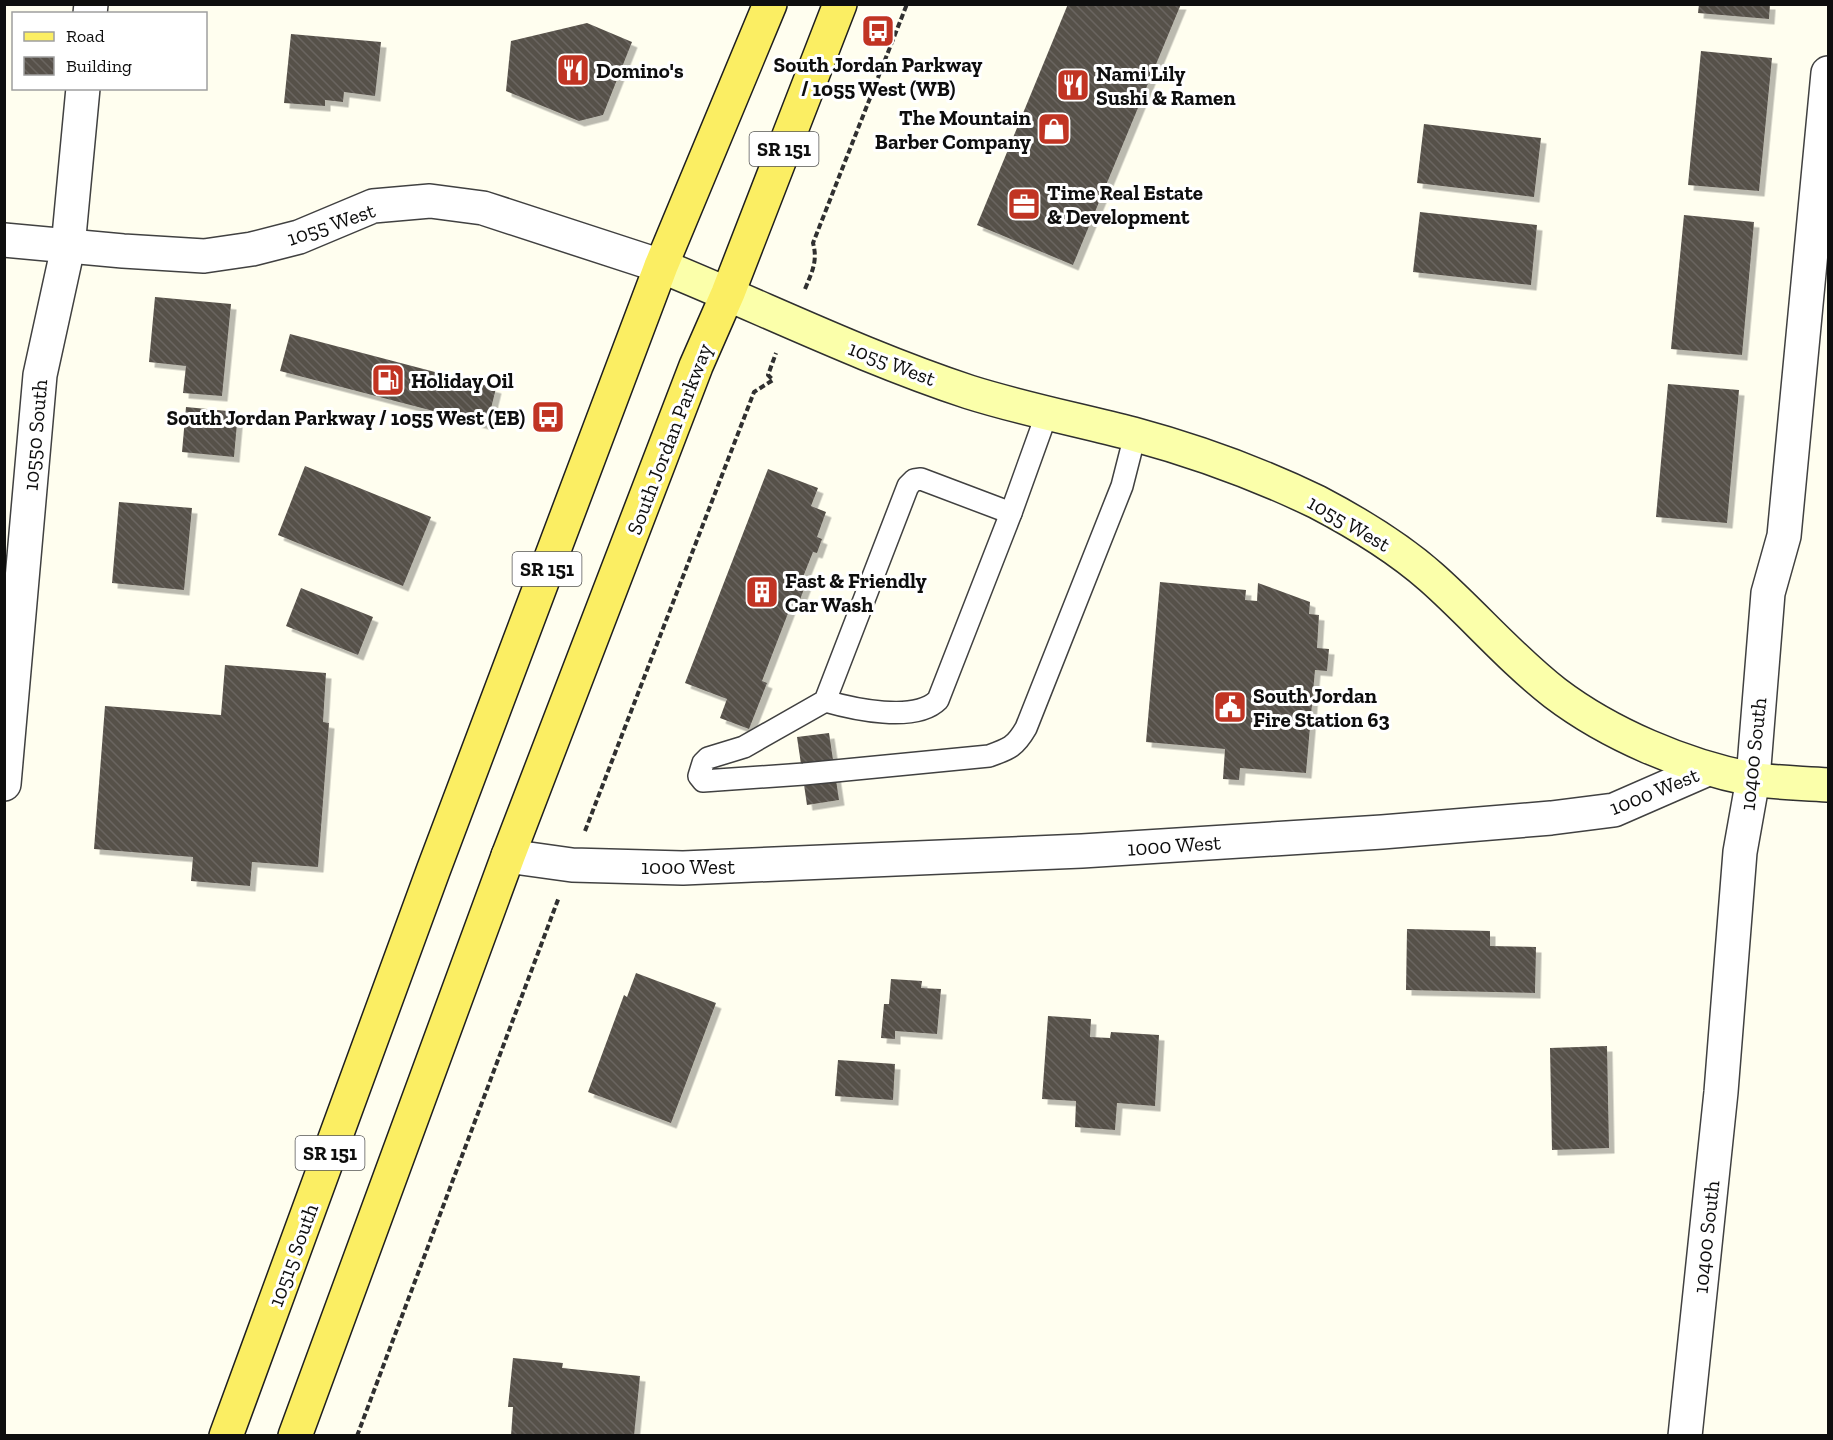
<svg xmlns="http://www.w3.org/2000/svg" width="1833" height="1440" font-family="'Zilla Slab',serif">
	<defs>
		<pattern id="building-back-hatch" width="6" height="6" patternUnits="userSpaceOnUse" patternTransform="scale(1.5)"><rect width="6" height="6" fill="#57514a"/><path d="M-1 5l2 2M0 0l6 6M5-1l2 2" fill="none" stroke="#6a6560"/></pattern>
		<filter id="shadow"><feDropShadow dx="5.5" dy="5.5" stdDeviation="0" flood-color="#0004"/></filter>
	</defs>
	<rect width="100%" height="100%" fill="#fffeef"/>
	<g fill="url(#building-back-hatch)" filter="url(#shadow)">
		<path d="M1068,4H1181L1073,265L977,225Z"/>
		<path d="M1699,4H1770L1769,19L1698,13Z"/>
		<path d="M587,23L632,42L603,115L579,121L506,91L511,41Z"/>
		<path d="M291,34L381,42L375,96L344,92L343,102L325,100V106L284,103Z"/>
		<path d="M1701,51L1772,58L1759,191L1688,185Z"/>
		<path d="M1424,124L1541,138L1534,197L1417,183Z"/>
		<path d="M1420,212L1537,225L1531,285L1413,272Z"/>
		<path d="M1684,215L1754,222L1742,355L1671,349Z"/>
		<path d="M155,297L231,304L222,396L183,393L186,366L149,362Z"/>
		<path d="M290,334L496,388L487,425L280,371Z"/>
		<path d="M1668,384L1739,390L1727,523L1656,517Z"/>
		<path d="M186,407L238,412L234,457L182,452Z"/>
		<path d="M305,466L431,517L403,586L278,535Z"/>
		<path d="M768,469L818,488L811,506L826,512L817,537L822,539L817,553L813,552L803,577L807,581L798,605L792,603L762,681L767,683L749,729L720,718L727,699L685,683Z"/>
		<path d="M119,502L192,508L184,590L112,583Z"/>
		<path d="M1160,582L1246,590L1245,600L1257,601L1258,583L1310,602L1309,614L1319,615L1317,648L1329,649L1327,671L1315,670L1306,773L1240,768L1239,780L1223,779L1225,749L1146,742Z"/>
		<path d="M301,588L373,617L358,655L286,626Z"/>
		<path d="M225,665L326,673L323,722L329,723L318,867L252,862L250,886L191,881L193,857L94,849L105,706L221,715Z"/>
		<path d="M829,733L839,800L807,805L797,737Z"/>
		<path d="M1407,929L1490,931V946L1536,947L1535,993L1406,990Z"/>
		<path d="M636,973L716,1003L671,1123L588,1092L624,995L627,997Z"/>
		<path d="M891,979L922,981L921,988L941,989L937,1034L895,1031V1039L881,1038L884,1004H889Z"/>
		<path d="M1048,1016L1091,1019L1090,1037L1110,1038L1111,1032L1159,1035L1155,1106L1117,1103L1115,1130L1075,1127L1076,1101L1042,1099Z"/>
		<path d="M1607,1046L1609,1148L1552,1150L1550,1048Z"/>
		<path d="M838,1060L895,1064L893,1100L835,1096Z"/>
		<path d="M513,1358L563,1363L562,1368L640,1376L634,1436H511L513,1407H508Z"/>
	</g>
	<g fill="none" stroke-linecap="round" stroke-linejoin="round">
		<defs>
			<g id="lane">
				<path d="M1047,413L1011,513L921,479L914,480L908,486L825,701L744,747L708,758L703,763L699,776L703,781L804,774L989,756C1009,749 1015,747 1026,728L1122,486L1135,435"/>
				<path d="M825,701C853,709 915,723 938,700L1011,513"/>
			</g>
			<g id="street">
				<path d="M90,14L91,4"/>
				<path d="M4,240L123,251L204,256L252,249L299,237L373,206L430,201L483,208L661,266"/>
				<path d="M4,784L40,375L68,247L83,88"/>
				<path d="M508,856L572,865L683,868L1082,851L1382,832L1551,818L1614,810L1708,769"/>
				<path d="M1685,1436L1721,1092L1740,852L1753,779L1768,593L1784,536L1828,73"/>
			</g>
			<path id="secondary" d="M661,266C764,308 863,357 969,392C1023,409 1079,420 1133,434C1196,451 1259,474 1317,502C1357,523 1397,547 1431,577C1473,614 1510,658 1555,693C1609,734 1684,766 1751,779C1776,783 1803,783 1828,785"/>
			<g id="primary">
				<path d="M226,1436L433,871L661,266L770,4"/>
				<path d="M295,1436L508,856L696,366L728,293L840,4"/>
			</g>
		</defs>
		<use href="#lane" stroke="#414141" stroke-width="24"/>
		<use href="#street" stroke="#414141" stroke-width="36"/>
		<use href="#secondary" stroke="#303030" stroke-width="36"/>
		<use href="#primary" stroke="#1f1f1f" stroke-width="36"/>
		<g stroke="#303030" stroke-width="4" stroke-dasharray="6 3" stroke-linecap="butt">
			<path d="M805,289C812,272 818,261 813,243L907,4"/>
			<path d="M585,831L754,392L773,380L768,375L776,353"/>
			<path d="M357,1436L559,897"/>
		</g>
		<use href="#lane" stroke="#fff" stroke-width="21"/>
		<use href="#street" stroke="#fff" stroke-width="33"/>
		<use href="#secondary" stroke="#fbffaa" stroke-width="33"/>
		<use href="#primary" stroke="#fbee63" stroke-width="33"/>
	</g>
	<defs>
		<symbol id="bus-square" viewBox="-11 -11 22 22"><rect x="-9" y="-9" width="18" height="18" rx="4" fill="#c13423" stroke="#fff"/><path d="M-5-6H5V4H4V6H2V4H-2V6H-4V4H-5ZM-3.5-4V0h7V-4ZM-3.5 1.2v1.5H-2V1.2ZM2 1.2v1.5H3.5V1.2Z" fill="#fff"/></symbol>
		<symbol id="restaurant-square" viewBox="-11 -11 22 22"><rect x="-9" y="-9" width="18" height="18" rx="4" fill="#c13423" stroke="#fff"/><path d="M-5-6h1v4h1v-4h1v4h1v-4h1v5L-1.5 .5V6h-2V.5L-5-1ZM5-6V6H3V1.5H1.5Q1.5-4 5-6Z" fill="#fff"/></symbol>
		<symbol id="shop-square" viewBox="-11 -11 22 22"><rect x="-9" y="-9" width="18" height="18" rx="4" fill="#c13423" stroke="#fff"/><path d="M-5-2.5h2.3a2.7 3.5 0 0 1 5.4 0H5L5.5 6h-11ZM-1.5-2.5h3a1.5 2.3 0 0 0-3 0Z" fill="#fff"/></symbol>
		<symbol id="office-square" viewBox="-11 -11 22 22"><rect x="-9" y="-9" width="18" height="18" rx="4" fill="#c13423" stroke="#fff"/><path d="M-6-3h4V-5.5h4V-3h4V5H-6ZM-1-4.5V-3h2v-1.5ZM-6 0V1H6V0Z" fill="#fff"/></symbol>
		<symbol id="fuel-square" viewBox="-11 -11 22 22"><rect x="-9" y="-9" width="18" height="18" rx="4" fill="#c13423" stroke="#fff"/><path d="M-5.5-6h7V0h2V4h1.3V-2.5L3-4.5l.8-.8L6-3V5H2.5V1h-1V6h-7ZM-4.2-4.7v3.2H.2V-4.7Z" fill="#fff"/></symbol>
		<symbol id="building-square" viewBox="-11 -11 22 22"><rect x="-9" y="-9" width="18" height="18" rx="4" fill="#c13423" stroke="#fff"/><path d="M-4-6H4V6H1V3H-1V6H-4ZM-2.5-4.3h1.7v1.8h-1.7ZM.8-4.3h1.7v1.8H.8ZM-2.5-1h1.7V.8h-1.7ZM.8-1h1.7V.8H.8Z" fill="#fff"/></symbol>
		<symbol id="civic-square" viewBox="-11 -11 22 22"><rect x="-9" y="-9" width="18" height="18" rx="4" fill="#c13423" stroke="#fff"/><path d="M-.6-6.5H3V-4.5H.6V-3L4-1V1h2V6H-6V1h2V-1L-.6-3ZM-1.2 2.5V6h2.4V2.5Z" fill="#fff"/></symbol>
	</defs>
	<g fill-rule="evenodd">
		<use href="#bus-square" x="859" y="12" width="38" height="38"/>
		<use href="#restaurant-square" x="554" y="51" width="38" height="38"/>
		<use href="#restaurant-square" x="1054" y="66" width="38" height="38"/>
		<use href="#shop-square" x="1035" y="110" width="38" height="38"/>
		<use href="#office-square" x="1005" y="185" width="38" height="38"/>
		<use href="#fuel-square" x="369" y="361" width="38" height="38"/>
		<use href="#bus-square" x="529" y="398" width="38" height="38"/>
		<use href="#building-square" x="743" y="573" width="38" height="38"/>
		<use href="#civic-square" x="1211" y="688" width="38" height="38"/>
	</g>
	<g text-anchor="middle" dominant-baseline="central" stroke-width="6" stroke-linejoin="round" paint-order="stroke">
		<g fill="#fff" stroke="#565656" stroke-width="1.5">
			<rect x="749.5" y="132" width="69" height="34" rx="4.5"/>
			<rect x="512.5" y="552" width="69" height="34" rx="4.5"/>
			<rect x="295.5" y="1136" width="69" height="34" rx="4.5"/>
		</g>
		<g font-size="20" font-weight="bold" fill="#0e0e0e">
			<text x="784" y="149">SR 151</text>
			<text x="547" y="569">SR 151</text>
			<text x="330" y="1153">SR 151</text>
		</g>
		<g font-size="21" font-weight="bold" fill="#0e0e0e" stroke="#fff" text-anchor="start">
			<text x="878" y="64" text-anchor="middle">South Jordan Parkway<tspan x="878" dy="24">/ 1055 West (WB)</tspan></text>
			<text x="596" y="70">Domino's</text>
			<text x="1096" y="73">Nami Lily<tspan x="1096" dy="24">Sushi &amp; Ramen</tspan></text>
			<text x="1031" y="117" text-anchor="end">The Mountain<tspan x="1031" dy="24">Barber Company</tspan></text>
			<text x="1047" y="192">Time Real Estate<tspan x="1047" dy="24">&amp; Development</tspan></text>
			<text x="411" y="380">Holiday Oil</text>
			<text x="525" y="417" text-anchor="end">South Jordan Parkway / 1055 West (EB)</text>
			<text x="785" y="580">Fast &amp; Friendly<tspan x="785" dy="24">Car Wash</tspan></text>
			<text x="1253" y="695">South Jordan<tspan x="1253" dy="24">Fire Station 63</tspan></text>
		</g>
		<g font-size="21" fill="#0e0e0e" stroke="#fff">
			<text transform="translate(331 224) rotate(-19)">1055 West</text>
			<text transform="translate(892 363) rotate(21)">1055 West</text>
			<text transform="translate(35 435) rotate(-85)">10550 South</text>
			<text transform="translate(669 439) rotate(-69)">South Jordan Parkway</text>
			<text transform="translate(1349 523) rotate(30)">1055 West</text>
			<text transform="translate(1753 754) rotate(-84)">10400 South</text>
			<text transform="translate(1654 791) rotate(-22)">1000 West</text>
			<text transform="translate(1174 845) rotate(-4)">1000 West</text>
			<text x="688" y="866">1000 West</text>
			<text transform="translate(1706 1237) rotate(-84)">10400 South</text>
			<text transform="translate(293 1255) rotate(-70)">10515 South</text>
		</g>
	</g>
	<rect width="1833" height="1440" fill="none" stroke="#0e0e0e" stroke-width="12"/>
	<rect x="12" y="12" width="195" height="78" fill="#ffffff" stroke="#9f9f9f" stroke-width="1.5"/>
	<rect x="24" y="32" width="30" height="9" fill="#fbee63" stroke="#9f9f9f" stroke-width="1.5"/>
	<text x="66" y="42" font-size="18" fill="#0e0e0e">Road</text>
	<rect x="24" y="57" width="30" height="18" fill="url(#building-back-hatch)" stroke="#9f9f9f" stroke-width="1.5"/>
	<text x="66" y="72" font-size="18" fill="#0e0e0e">Building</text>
</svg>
